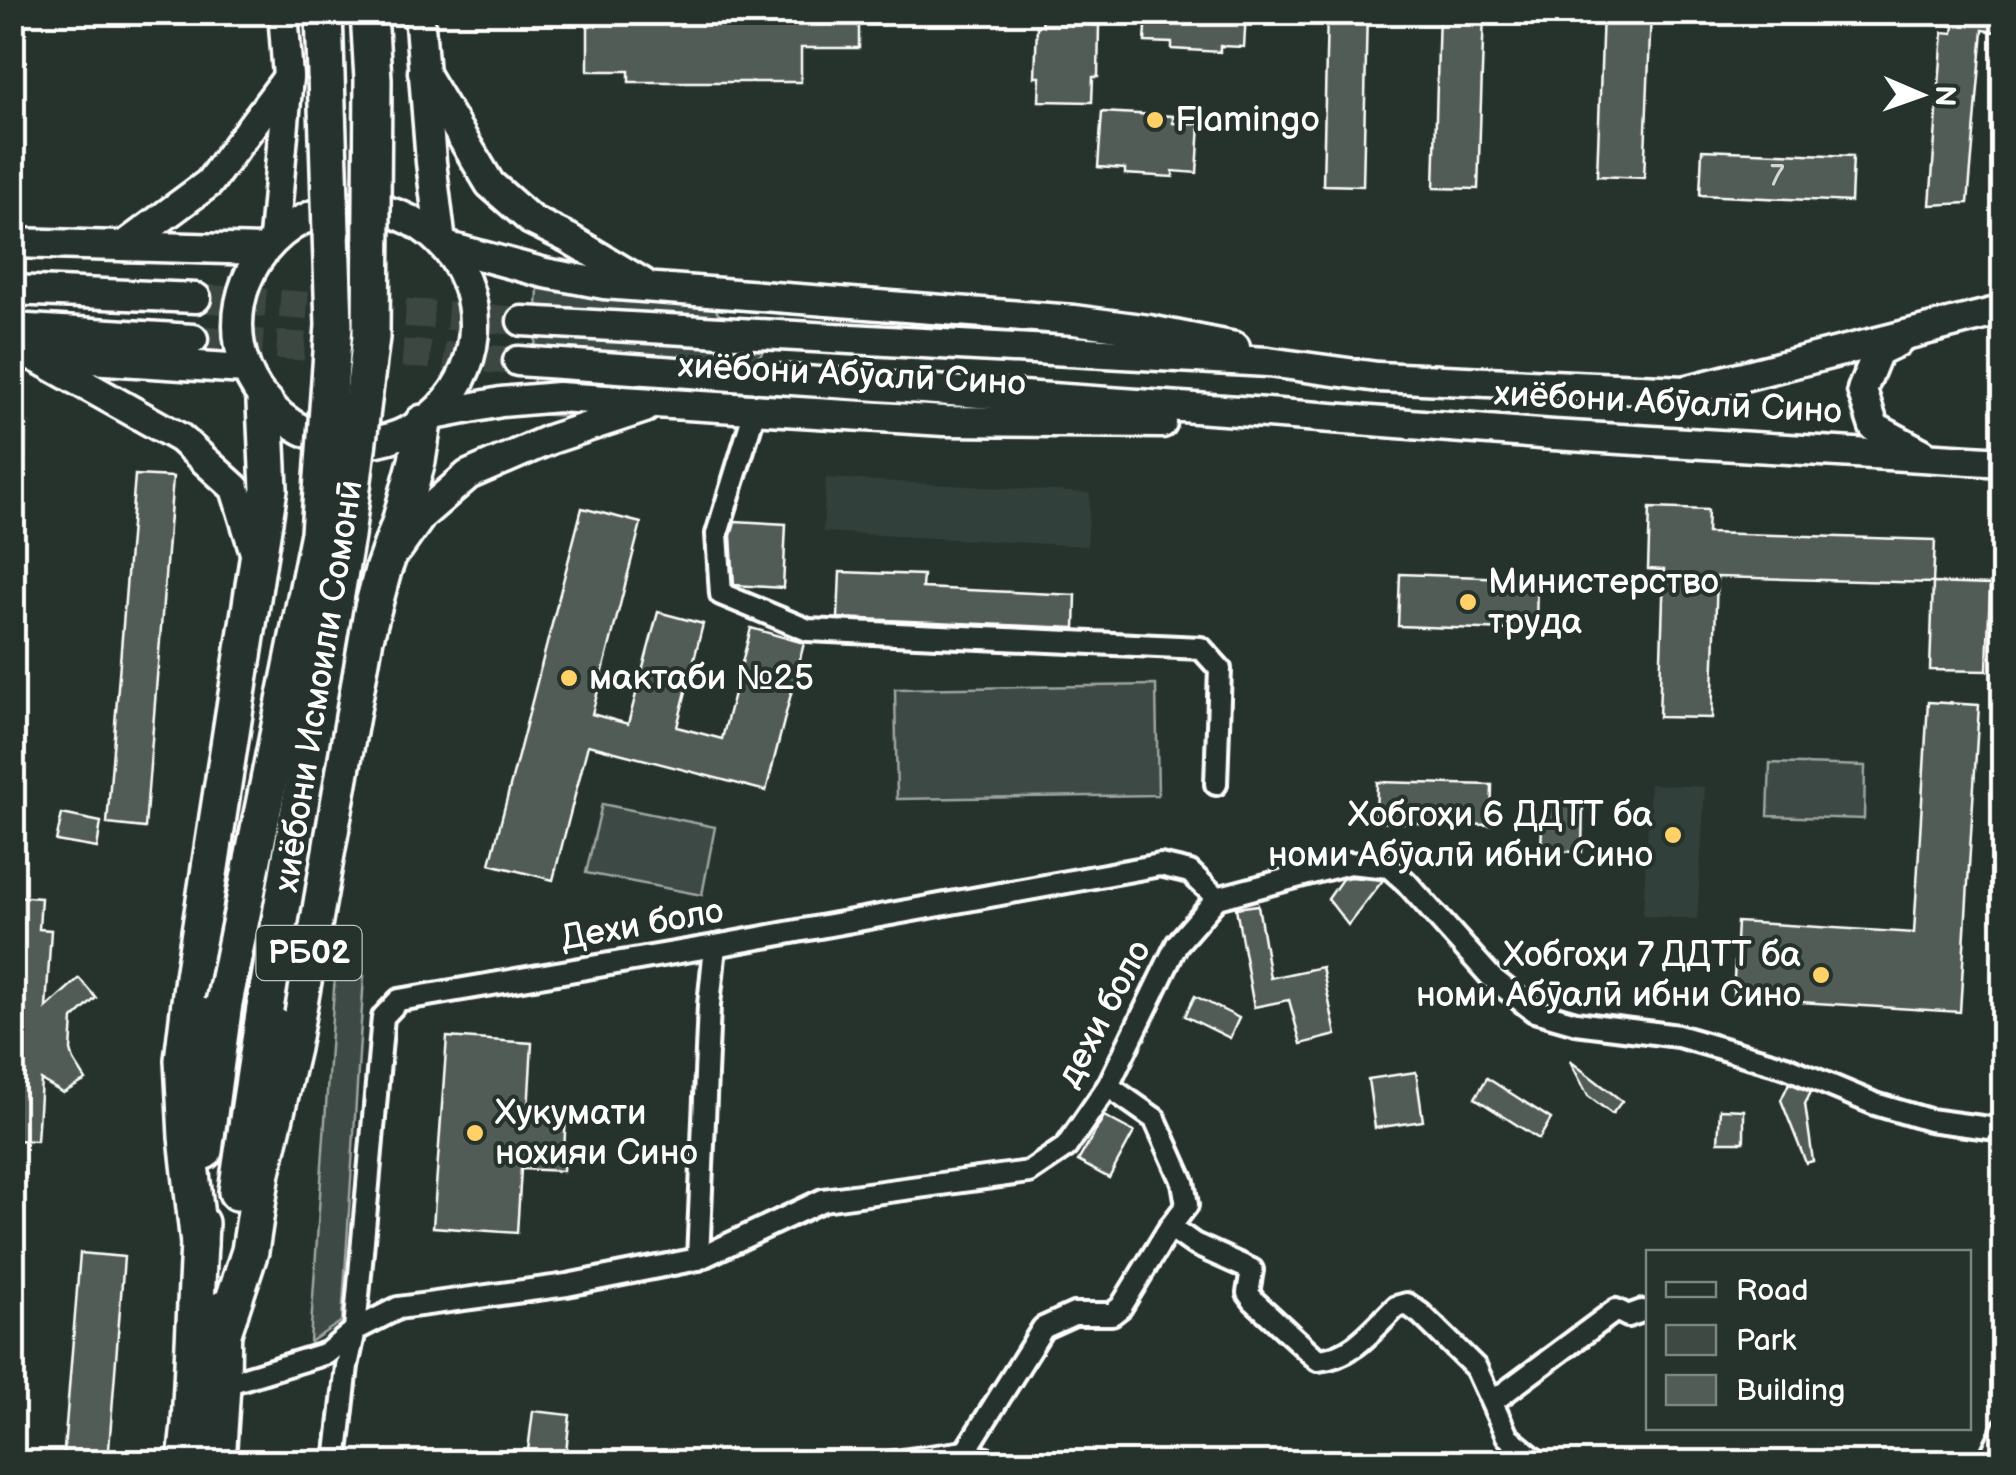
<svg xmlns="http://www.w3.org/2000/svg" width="2016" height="1475" font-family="'Balsamiq Sans',sans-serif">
	<rect width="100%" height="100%" fill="#26332d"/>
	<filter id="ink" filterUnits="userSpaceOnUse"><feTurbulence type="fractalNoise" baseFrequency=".01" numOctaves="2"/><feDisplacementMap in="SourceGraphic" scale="20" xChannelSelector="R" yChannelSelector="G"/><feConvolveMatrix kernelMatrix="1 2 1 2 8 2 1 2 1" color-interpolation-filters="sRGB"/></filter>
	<g filter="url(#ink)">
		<g fill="#333f3a">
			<path d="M12,420H30L13,650H12Z"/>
			<path d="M826,478L1090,493L1087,546L823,532Z"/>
			<path d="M1650,784L1705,787L1697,919L1643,916Z"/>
		</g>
		<g fill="#3e4944" stroke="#9ea4a2" stroke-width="2.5">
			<path d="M539,267L700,282L719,315L757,321L761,335L762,354L679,411L648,420L532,414Z"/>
			<path d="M1156,685L1158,795L897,799L895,689Z"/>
			<path d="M1770,763L1865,766L1864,819L1768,816Z"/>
			<path d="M602,804L715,827L702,895L586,873Z"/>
			<path d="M335,974L364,976L342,1321L310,1342Z"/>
		</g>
		<g fill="#515c57" stroke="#fff" stroke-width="2.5">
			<path d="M588,12H859V48H801V82H629V71H588Z"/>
			<path d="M1043,12H1095V25H1099L1098,77H1093L1092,102L1039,101L1040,77H1035L1037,26H1042Z"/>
			<path d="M1147,12H1246L1244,47L1220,46V52L1172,49V43L1145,42Z"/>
			<path d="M1327,12H1367L1363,186L1323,185Z"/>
			<path d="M1439,12H1484L1478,189L1434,188Z"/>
			<path d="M1603,12H1651L1644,178L1597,176Z"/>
			<path d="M1936,12H1998L1997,32L1983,30L1968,203L1930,205L1943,32L1953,33L1954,26L1935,22Z"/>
			<path d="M1102,112L1173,116V123L1200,124L1197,173L1173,171V177L1125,174V169L1098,167Z"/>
			<path d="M1702,150L1853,156L1851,202L1700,195Z"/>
			<path d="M135,475L173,477L145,828L107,824Z"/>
			<path d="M582,508L641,523L592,714L628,724L658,612L703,624L677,727L722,739L751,628L804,643L766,791L588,745L553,880L490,864Z"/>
			<path d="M1650,508L1708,510L1707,533L1935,540L1933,583L1717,577L1712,718L1659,717L1664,570L1648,569Z"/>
			<path d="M735,521L786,524L783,588L734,585L731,536Z"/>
			<path d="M840,572L923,575L922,588L1076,595L1075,628L838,618Z"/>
			<path d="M1400,574L1537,579L1536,631L1398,626Z"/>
			<path d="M1933,583L1990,585L1987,671L1930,670Z"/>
			<path d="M1928,702L1979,705L1960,1012L1733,998L1737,922L1914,933Z"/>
			<path d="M1377,782L1492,785L1491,825L1376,822Z"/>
			<path d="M1543,799L1583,800L1582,852L1541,851Z"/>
			<path d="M62,814L101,822L97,848L56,841Z"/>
			<path d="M1350,877L1383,880L1348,925L1328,899L1342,879Z"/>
			<path d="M12,896L41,898L39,929L51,930L46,1008L79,978L96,998L73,1019L71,1050L74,1061L86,1080L63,1093L41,1080L37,1141L12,1140Z"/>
			<path d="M1258,905L1270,978L1322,967L1336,1035L1301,1044L1289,1000L1254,1007L1236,908Z"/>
			<path d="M1195,996L1239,1018L1230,1038L1185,1016Z"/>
			<path d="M447,1037L532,1043L528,1112L566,1114L563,1171L521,1169L517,1233L433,1227Z"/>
			<path d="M1570,1061L1622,1101L1612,1114L1588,1096Z"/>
			<path d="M1416,1072L1423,1121L1375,1128L1368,1079Z"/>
			<path d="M1487,1078L1551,1119L1539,1139L1475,1098Z"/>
			<path d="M1789,1083L1811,1092L1805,1104L1813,1161L1806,1163L1781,1100Z"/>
			<path d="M1720,1109L1744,1110V1142H1718Z"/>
			<path d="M1104,1116L1134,1132L1109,1178L1078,1161Z"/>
			<path d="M80,1253L124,1257L108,1462H63Z"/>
			<path d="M533,1411L570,1415L565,1462L527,1458Z"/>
		</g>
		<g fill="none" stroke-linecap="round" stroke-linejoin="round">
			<g stroke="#3c4742" stroke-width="28" stroke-dasharray="28 14" stroke-linecap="butt">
				<path d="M196,298L522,321"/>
				<path d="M193,339L518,361"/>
			</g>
			<defs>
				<g id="street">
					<path d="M756,407L717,534L721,594L808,630L1201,648L1220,669L1216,784"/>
					<path d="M1108,1086L1155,1119L1183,1182L1187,1205L1170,1227"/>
					<path d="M698,1259L709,1005L715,946"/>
					<path d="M222,1385L327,1353L355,1330L398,1308L567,1285L698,1259L823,1200L1029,1172L1066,1147L1108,1086L1177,944L1217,898L1349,863L1389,867L1406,882L1491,977L1534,1011L1576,1023L1678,1036L1786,1067L1875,1104L1929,1120L2004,1130"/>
					<path d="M1492,1402L1616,1310L1628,1316L1642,1311"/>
					<path d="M965,1452L995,1462"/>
					<path d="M336,1462L347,1366L355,1330L383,1017L399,1000L715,946L1160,865L1190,872L1217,898"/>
					<path d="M894,1462L965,1452L1043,1328L1074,1314H1112L1121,1307L1170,1227L1194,1244L1252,1270L1248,1293L1254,1301L1318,1360C1353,1357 1371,1331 1396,1307L1407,1304L1421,1314L1476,1368L1507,1436L1538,1462"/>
					<path d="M1988,1462L2004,1428"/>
				</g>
				<g id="secondary">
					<path d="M419,12L431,162L441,243"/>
					<path d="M423,72L490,184L531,220L568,238L643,283"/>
					<circle cx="356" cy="325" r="118"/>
					<path d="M274,238L288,77L283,12"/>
					<path d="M12,243L263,250"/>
					<path d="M124,246L209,183L288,77"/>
					<path d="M445,246L545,273L604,284L1074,320L1149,330L1235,347"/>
					<path d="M12,290L196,298"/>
					<path d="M522,321L1268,362L1378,377L1684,391L2004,310"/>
					<path d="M12,328L193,339"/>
					<path d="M1897,342L1878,351L1862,390L1874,427L1922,453"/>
					<path d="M12,354L245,369"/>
					<path d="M32,355L180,438L235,488L257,559"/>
					<path d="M518,361L1267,413L1553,435L2004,462"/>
					<path d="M434,415L501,402L558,397L944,421L1162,423"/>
					<path d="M398,549L422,515L468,475L551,439L645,408"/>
				</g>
				<g id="highway">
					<path d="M204,1151L224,1003"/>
					<path d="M237,1192L265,1008"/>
					<path d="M199,1244L187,1137L183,1060L193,977L269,489L265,403"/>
					<path d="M223,1333L250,1251L262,1172L291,1048L365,638L383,570L400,523L417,461L423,423"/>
					<path d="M186,1462L190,1424L200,1223"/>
					<path d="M217,1462L222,1385L223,1309"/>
				</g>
			</defs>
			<use href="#street" stroke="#fff" stroke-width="28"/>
			<use href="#secondary" stroke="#fff" stroke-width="35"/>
			<use href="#highway" stroke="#fff" stroke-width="42"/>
			<use href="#street" stroke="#26332d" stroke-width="20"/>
			<use href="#secondary" stroke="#26332d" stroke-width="28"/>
			<use href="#highway" stroke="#26332d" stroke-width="35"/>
			<defs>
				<g id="highway-bridge">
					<path d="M224,1003L319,533L334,325L324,12"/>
					<path d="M265,1008L346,536L371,337L373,79L369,12"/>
				</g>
			</defs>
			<use href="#highway-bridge" stroke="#fff" stroke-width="42" stroke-linecap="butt"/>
			<use href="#highway-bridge" stroke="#26332d" stroke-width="35"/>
		</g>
	</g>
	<g fill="#ffd166" stroke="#26332d" stroke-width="4">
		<circle cx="1155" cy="120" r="10"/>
		<circle cx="1468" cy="602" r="10"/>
		<circle cx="569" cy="678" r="10"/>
		<circle cx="1673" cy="835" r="10"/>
		<circle cx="1821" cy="975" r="10"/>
		<circle cx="475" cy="1133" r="10"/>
	</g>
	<g text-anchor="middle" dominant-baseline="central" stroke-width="8" stroke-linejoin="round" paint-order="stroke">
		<g font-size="30" fill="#d4d6d5">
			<text x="1777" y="176">7</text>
		</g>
		<rect fill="#26332d" stroke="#bec2c0" stroke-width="2.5" x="256.5" y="926" width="105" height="54" rx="8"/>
		<g font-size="32" font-weight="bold" fill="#fff">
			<text x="309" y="953">РБ02</text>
		</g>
		<g font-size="35" fill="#fff" stroke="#26332d" text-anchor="start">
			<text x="1175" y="120">Flamingo</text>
			<text x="1488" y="582">Министерство<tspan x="1488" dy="40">труда</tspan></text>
			<text x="589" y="678">мактаби №25</text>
			<text x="1653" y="815" text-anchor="end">Хобгоҳи 6 ДДТТ ба<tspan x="1653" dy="40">номи Абӯалӣ ибни Сино</tspan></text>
			<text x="1801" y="955" text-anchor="end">Хобгоҳи 7 ДДТТ ба<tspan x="1801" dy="40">номи Абӯалӣ ибни Сино</tspan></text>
			<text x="495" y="1113">Хукумати<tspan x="495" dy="40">нохияи Сино</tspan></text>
		</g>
		<g font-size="35" fill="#fff" stroke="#26332d">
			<text transform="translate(852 375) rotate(3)">хиёбони Абӯалӣ Сино</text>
			<text transform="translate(1668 403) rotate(3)">хиёбони Абӯалӣ Сино</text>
			<text transform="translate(319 686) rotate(-81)">хиёбони Исмоили Сомонӣ</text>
			<text transform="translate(642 925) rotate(-10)">Дехи боло</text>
			<text transform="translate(1104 1014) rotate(-62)">дехи боло</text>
		</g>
	</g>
	<rect width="2016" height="1475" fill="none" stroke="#26332d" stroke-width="50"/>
	<rect x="25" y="25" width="1966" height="1425" fill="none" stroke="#fff" stroke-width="4" filter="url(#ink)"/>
	<rect x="1646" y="1250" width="325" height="180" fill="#26332d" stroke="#7d8581" stroke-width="2.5"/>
	<rect x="1666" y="1282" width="50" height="15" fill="#26332d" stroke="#7d8581" stroke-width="2.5"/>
	<text x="1736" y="1300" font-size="30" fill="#ffffff">Road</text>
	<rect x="1666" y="1325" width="50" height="30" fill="#3e4944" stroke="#7d8581" stroke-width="2.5"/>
	<text x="1736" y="1350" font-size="30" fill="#ffffff">Park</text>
	<rect x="1666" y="1375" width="50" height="30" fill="#515c57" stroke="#7d8581" stroke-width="2.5"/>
	<text x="1736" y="1400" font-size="30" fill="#ffffff">Building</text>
	<g transform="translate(1921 95) rotate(92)" stroke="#26332d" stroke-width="8" paint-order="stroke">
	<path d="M0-8L18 38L0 25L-18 38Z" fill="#ffffff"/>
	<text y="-15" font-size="28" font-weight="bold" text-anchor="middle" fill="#ffffff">N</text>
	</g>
</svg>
